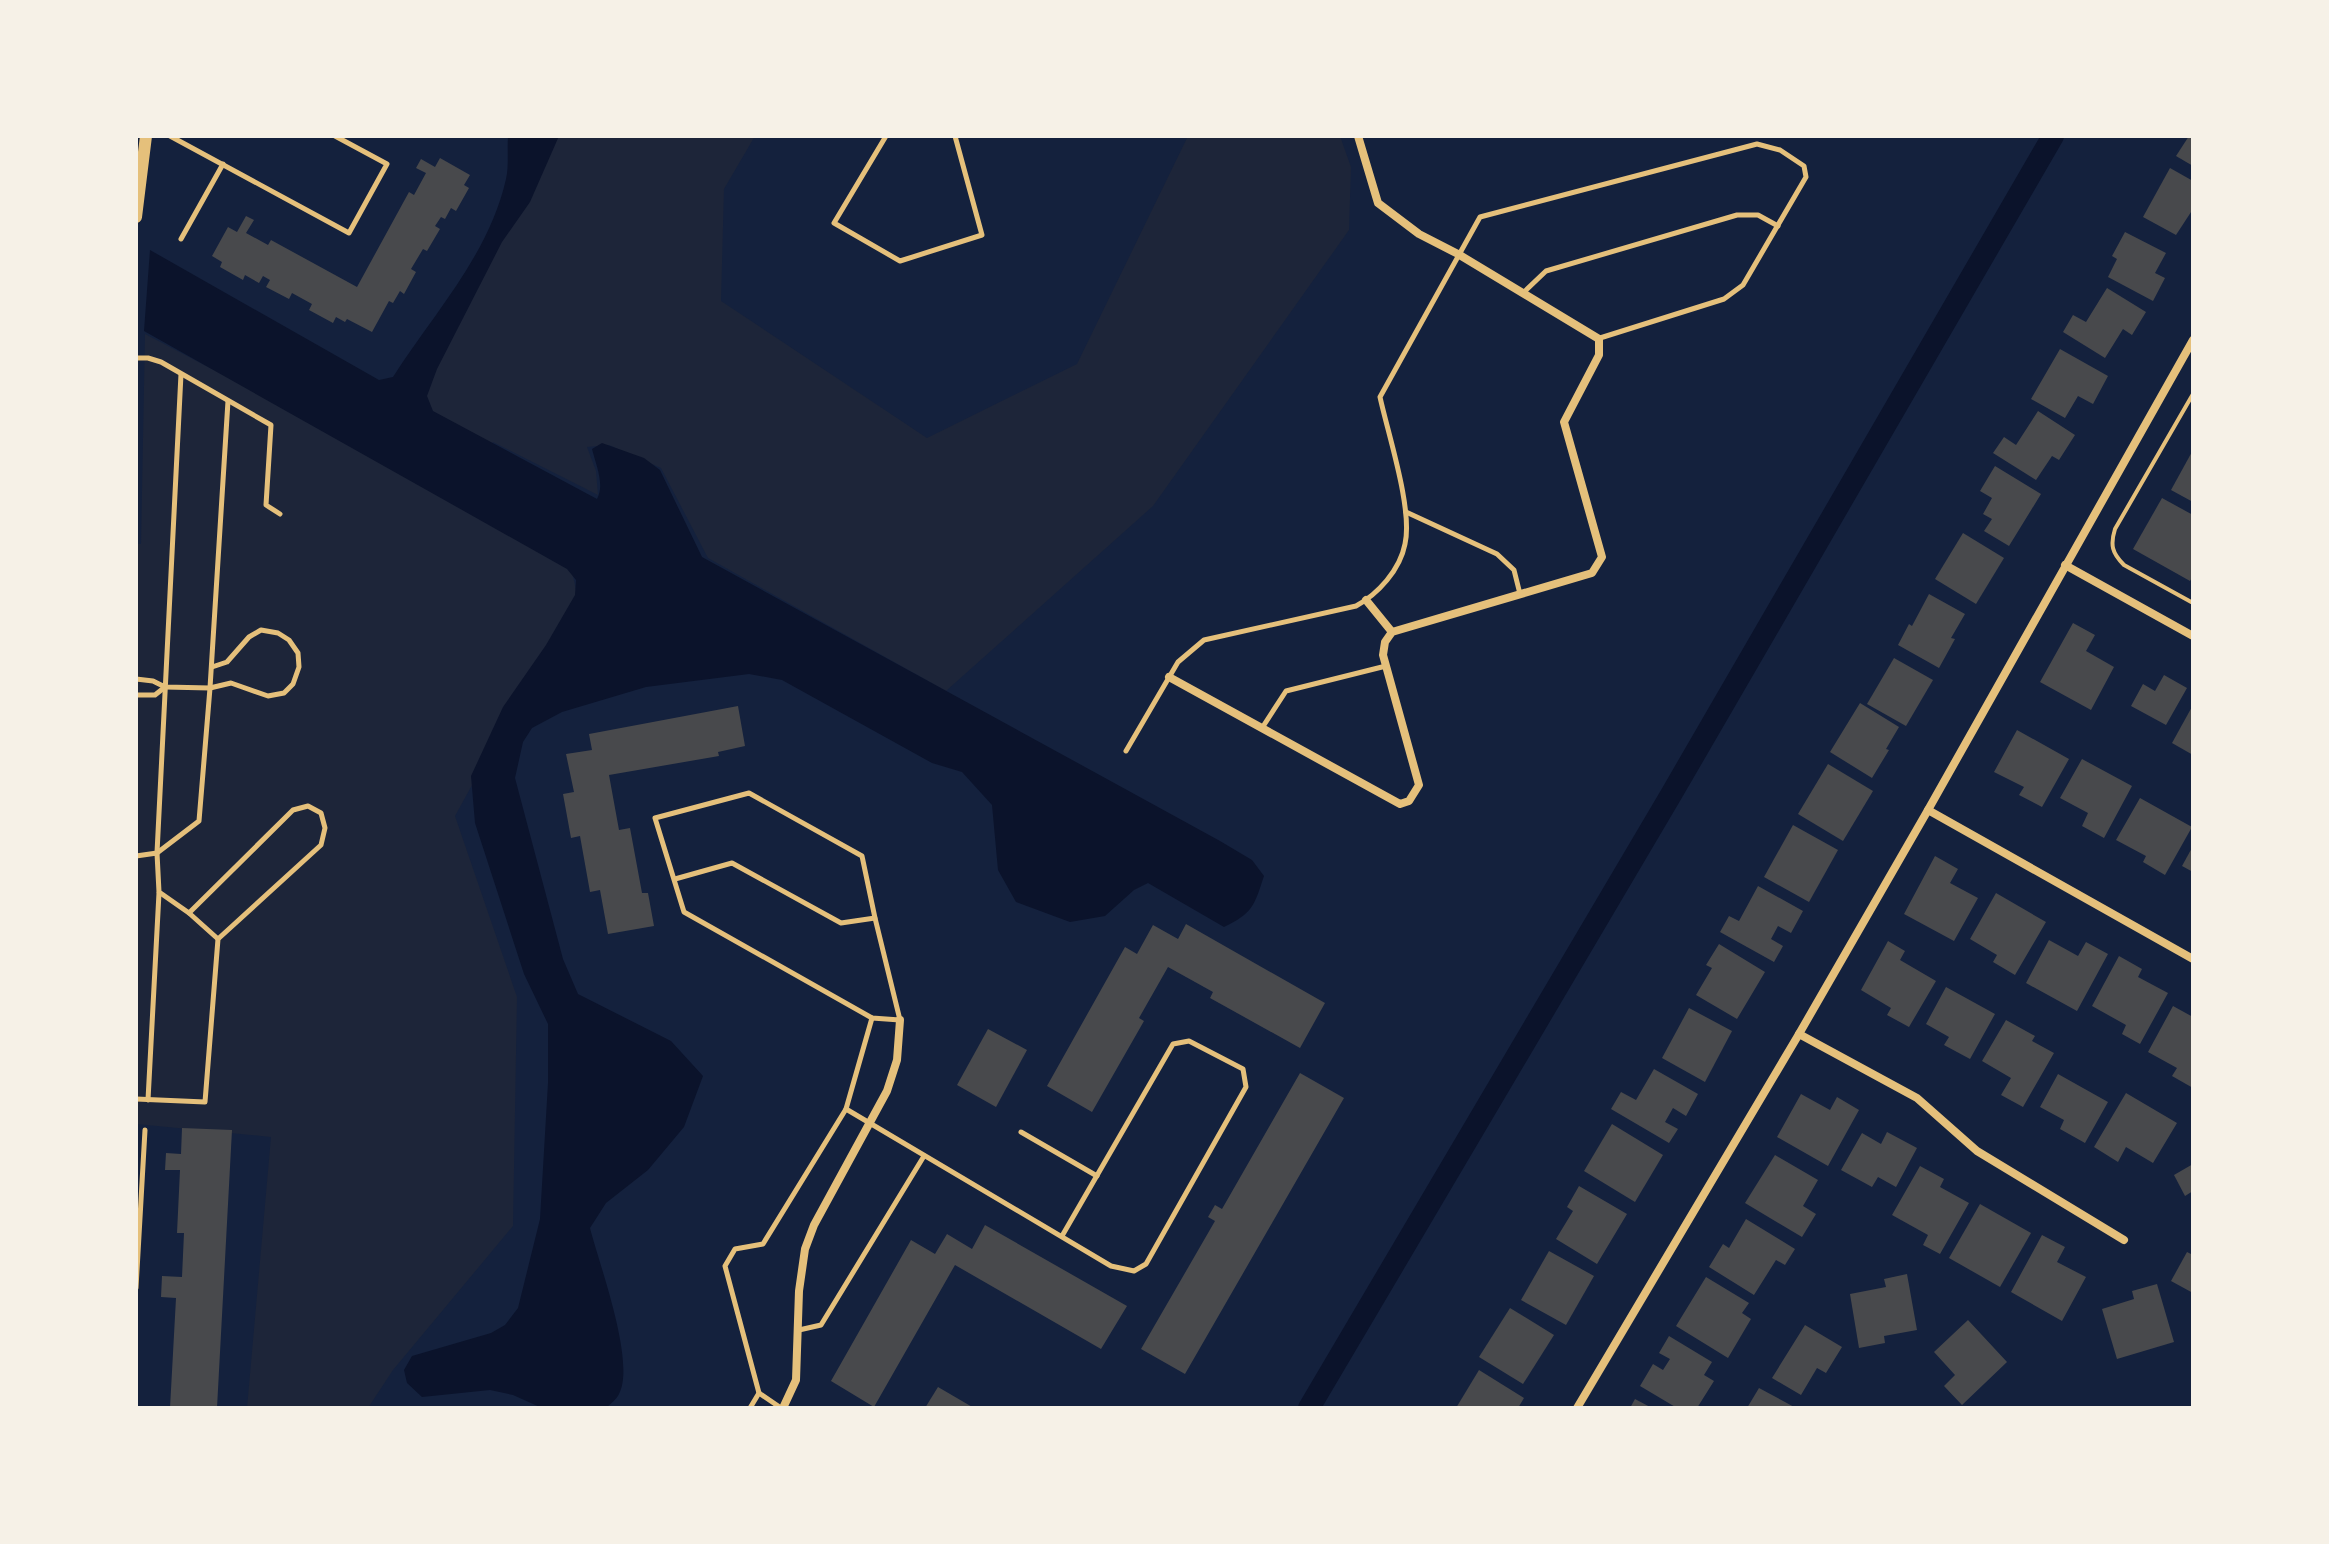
<svg xmlns="http://www.w3.org/2000/svg" width="2329" height="1544" font-family="Lato,sans-serif">
	<rect width="100%" height="100%" fill="#14213d"/>
	<path fill="#1d2539" d="M547,136H755L724,189L721,301L927,438L1077,364L1188,136H1340L1351,167L1349,230L1153,506L946,691L708,558L661,468L609,445L587,447L596,471L598,495L493,442L456,505L572,571L577,595L455,816L517,997L513,1226L393,1370L368,1408H247L271,1137L136,1124V544H141L145,334L443,490L414,405Z"/>
	<path fill="#0b132b" d="M508,136H559L530,202L502,242L437,369L427,396L433,411L597,499C605,485 596,465 592,449L602,443L644,458L660,470L702,557L1220,841L1252,860L1264,876C1254,906 1253,913 1224,927L1148,883L1134,890L1105,916L1070,922L1016,902L998,870L992,805L962,772L932,763L782,680L749,674L646,687L562,712L532,728L523,742L515,778L563,959L578,994L671,1041L703,1076L684,1127L648,1170L606,1203L590,1228C599,1264 636,1362 619,1394C617,1399 610,1404 606,1408H542L513,1395L490,1390L422,1397L407,1383L404,1370L412,1356L491,1333L505,1325L518,1308L540,1219L548,1083V1024L524,974L475,823L471,776L503,707L546,645L575,595L576,580L567,569L144,331L150,250L379,380L393,377C433,314 489,255 506,179C509,166 507,150 508,136Z"/>
	<g fill="none" stroke-linecap="round" stroke-linejoin="round">
		<path stroke="#0b132b" stroke-width="22" d="M1309,1408L1672,793L2053,136"/>
	</g>
	<g fill="#48494c">
		<path d="M2189,136H2193V166L2176,156Z"/>
		<path d="M440,158L470,175L464,185L469,188L456,211L451,208L445,219L441,217L435,226L440,229L427,251L423,249L411,269L416,272L404,294L400,291L393,303L389,301L372,332L347,319L345,322L336,317L333,323L309,310L312,304L292,293L289,299L266,287L270,280L263,276L259,283L245,275L243,280L220,267L222,262L212,256L228,227L237,232L246,216L254,220L246,233L268,245L271,240L357,287L409,192L414,195L426,173L416,168L421,159L435,167Z"/>
		<path d="M2170,168L2193,181V209L2176,235L2143,217Z"/>
		<path d="M2125,232L2166,253L2155,273L2165,278L2153,301L2108,277L2117,259L2112,256Z"/>
		<path d="M2107,288L2146,312L2132,335L2123,329L2105,358L2063,332L2073,315L2086,322Z"/>
		<path d="M2060,349L2108,376L2093,404L2078,396L2065,418L2031,399Z"/>
		<path d="M2038,411L2075,435L2059,460L2052,456L2036,480L1993,453L2004,437L2016,445Z"/>
		<path d="M2193,450V502L2171,490Z"/>
		<path d="M1995,466L2041,494L2009,546L1984,531L1992,519L1983,514L1992,498L1980,491Z"/>
		<path d="M2162,498L2193,515V576L2190,581L2133,549Z"/>
		<path d="M1963,533L2004,558L1976,604L1935,579Z"/>
		<path d="M1929,594L1965,614L1951,638L1955,639L1939,668L1898,645L1909,624L1912,626Z"/>
		<path d="M2073,623L2095,635L2086,651L2114,667L2091,710L2040,682Z"/>
		<path d="M1894,658L1933,680L1906,726L1867,704Z"/>
		<path d="M2164,675L2187,688L2166,725L2131,706L2143,684L2155,691Z"/>
		<path d="M1860,703L1899,727L1886,749L1889,750L1872,778L1830,752Z"/>
		<path d="M2193,705V755L2172,743Z"/>
		<path d="M738,706L745,746L718,752L719,756L609,775L619,830L630,828L642,893H648L654,926L608,934L600,890L590,892L580,836L571,838L563,794L574,792L566,754L592,750L589,734Z"/>
		<path d="M2017,730L2069,759L2042,807L2019,795L2024,787L1994,772Z"/>
		<path d="M2082,759L2132,786L2104,838L2082,826L2088,813L2060,798Z"/>
		<path d="M1828,764L1873,791L1843,841L1798,814Z"/>
		<path d="M2140,798L2192,827L2165,875L2143,862L2146,856L2116,840Z"/>
		<path d="M1793,825L1838,850L1809,902L1764,877Z"/>
		<path d="M2193,846V872L2182,866Z"/>
		<path d="M1935,856L1958,869L1950,883L1978,898L1954,941L1904,914Z"/>
		<path d="M1758,886L1803,911L1791,933L1778,926L1771,939L1783,946L1774,962L1720,932L1729,916L1739,921Z"/>
		<path d="M1996,893L2046,922L2015,975L1993,962L1997,955L1970,939Z"/>
		<path d="M1186,924L1325,1003L1300,1048L1210,998L1213,992L1168,967L1139,1018L1144,1021L1092,1112L1047,1086L1125,947L1137,954L1153,925L1178,939Z"/>
		<path d="M2049,940L2078,956L2086,942L2108,954L2077,1011L2026,983Z"/>
		<path d="M1888,941L1905,951L1900,960L1936,981L1909,1027L1887,1015L1891,1008L1861,990Z"/>
		<path d="M1719,944L1765,972L1737,1019L1696,995L1712,968L1706,965Z"/>
		<path d="M2119,956L2142,969L2138,977L2168,993L2140,1044L2122,1034L2126,1025L2092,1006Z"/>
		<path d="M1946,987L1995,1014L1970,1059L1944,1045L1949,1037L1926,1024Z"/>
		<path d="M2173,1006L2193,1017V1088L2172,1076L2177,1068L2148,1052Z"/>
		<path d="M1689,1008L1732,1031L1705,1082L1662,1058Z"/>
		<path d="M2006,1020L2035,1036L2032,1041L2054,1053L2023,1107L2001,1095L2011,1078L1982,1061Z"/>
		<path d="M988,1029L1027,1050L996,1107L957,1085Z"/>
		<path d="M1654,1069L1698,1094L1686,1116L1673,1108L1665,1122L1678,1129L1669,1143L1611,1109L1621,1092L1636,1100Z"/>
		<path d="M1300,1073L1344,1098L1185,1374L1141,1349L1215,1221L1208,1217L1215,1205L1222,1209Z"/>
		<path d="M2058,1074L2108,1102L2085,1143L2060,1129L2064,1120L2040,1107Z"/>
		<path d="M2126,1093L2177,1123L2153,1163L2126,1147L2118,1162L2094,1147Z"/>
		<path d="M1801,1094L1830,1110L1837,1097L1859,1110L1828,1166L1777,1137Z"/>
		<path d="M1612,1124L1663,1155L1635,1202L1584,1171Z"/>
		<path d="M182,1128L232,1130L217,1408H170L176,1298L161,1297L162,1276L182,1277L184,1233H177L180,1170H165L166,1153L181,1154Z"/>
		<path d="M1887,1132L1917,1148L1896,1187L1878,1177L1872,1187L1841,1170L1862,1133L1881,1144Z"/>
		<path d="M1775,1155L1818,1180L1803,1206L1816,1214L1802,1237L1745,1203Z"/>
		<path d="M2193,1164V1191L2185,1196L2174,1175Z"/>
		<path d="M1920,1166L1944,1179L1940,1187L1969,1203L1940,1254L1923,1245L1928,1235L1892,1215Z"/>
		<path d="M1579,1186L1627,1214L1597,1264L1556,1239L1573,1211L1567,1207Z"/>
		<path d="M1980,1204L2031,1233L2000,1287L1949,1258Z"/>
		<path d="M1746,1219L1795,1249L1785,1265L1776,1260L1754,1295L1709,1267L1723,1244L1729,1248Z"/>
		<path d="M985,1225L1127,1306L1101,1349L955,1265L874,1407L831,1381L911,1240L935,1254L947,1234L972,1249Z"/>
		<path d="M2042,1235L2065,1247L2057,1262L2086,1277L2062,1321L2011,1292Z"/>
		<path d="M1549,1251L1594,1276L1566,1325L1521,1300Z"/>
		<path d="M2187,1252L2193,1255V1293L2171,1281Z"/>
		<path d="M1907,1274L1917,1330L1884,1336L1885,1343L1859,1348L1850,1294L1886,1287L1884,1279Z"/>
		<path d="M1706,1277L1749,1303L1742,1313L1751,1319L1728,1358L1676,1326Z"/>
		<path d="M2157,1284L2174,1342L2117,1359L2102,1309L2134,1299L2132,1291Z"/>
		<path d="M1510,1308L1554,1335L1523,1384L1479,1357Z"/>
		<path d="M1968,1320L2007,1362L1962,1405L1944,1386L1955,1375L1934,1352Z"/>
		<path d="M1805,1325L1842,1347L1826,1373L1817,1368L1801,1395L1772,1378Z"/>
		<path d="M1669,1336L1712,1362L1704,1375L1714,1381L1697,1408H1677L1640,1386L1653,1364L1663,1370L1670,1359L1659,1353Z"/>
		<path d="M1479,1370L1524,1398L1518,1408H1456Z"/>
		<path d="M938,1387L974,1408H925Z"/>
		<path d="M1759,1388L1796,1408H1747Z"/>
		<path d="M1635,1399L1652,1408H1630Z"/>
	</g>
	<g fill="none" stroke-linecap="round" stroke-linejoin="round">
		<path stroke="#e5c07b" stroke-width="4" d="M2193,394L2115,529C2110,545 2112,553 2124,565L2193,603"/>
		<g stroke="#e5c07b" stroke-width="5">
			<path d="M170,136L349,233L387,164L335,136"/>
			<path d="M886,136L834,223L900,261L982,235L955,136"/>
			<path d="M181,239L223,164"/>
			<path d="M1523,293L1546,271L1737,215H1758L1778,226"/>
			<path d="M136,358H148L161,362L271,425L266,505L280,514"/>
			<path d="M1406,512L1497,554L1514,570L1520,594"/>
			<path d="M136,679L153,681L165,687L210,688L231,683L268,696L284,693L293,684L299,667L298,653L289,640L278,633L261,630L249,637L227,662L212,667"/>
			<path d="M136,695H155L165,687"/>
			<path d="M1262,728L1286,691L1386,666"/>
			<path d="M1126,751L1178,662L1204,640L1356,606C1378,594 1400,570 1405,544C1413,509 1388,434 1380,397L1480,217L1757,144L1780,150L1804,166L1806,177L1743,285L1724,299L1600,338"/>
			<path d="M749,793L862,856L875,918L900,1020L872,1018L684,912L655,818Z"/>
			<path d="M157,853L181,374"/>
			<path d="M157,853L199,821L210,688L228,401"/>
			<path d="M136,856L157,853L159,892L189,913L293,810L308,806L321,813L325,828L321,845L218,939L205,1102L136,1099"/>
			<path d="M675,879L732,863L841,923L875,918"/>
			<path d="M189,913L218,939"/>
			<path d="M148,1100L159,893"/>
			<path d="M846,1109L1111,1266L1134,1271L1146,1264L1246,1087L1243,1069L1189,1041L1173,1044L1062,1236"/>
			<path d="M1021,1132L1097,1176"/>
			<path d="M136,1288L145,1130"/>
			<path d="M799,1330L821,1325L924,1156"/>
			<path d="M759,1393L781,1408"/>
			<path d="M750,1408L759,1393L725,1266L735,1249L763,1244L846,1109L872,1018"/>
		</g>
		<g stroke="#e5c07b" stroke-width="8">
			<path d="M2065,565L2193,636"/>
			<path d="M1366,600L1392,632"/>
			<path d="M1169,677L1400,804L1409,801L1419,785L1383,655L1385,642L1392,632L1592,573L1602,557L1564,422L1599,355V339L1458,254L1419,234L1378,203L1358,136"/>
			<path d="M1928,810L2193,959"/>
			<path d="M1799,1034L1917,1098L1977,1151L2124,1240"/>
			<path d="M783,1408L796,1380L799,1291L805,1249L814,1225L887,1091L897,1060L900,1020"/>
			<path d="M1577,1408L1799,1034L1928,810L2193,340"/>
		</g>
		<path stroke="#e5c07b" stroke-width="12" d="M136,217L146,136"/>
	</g>
	<rect width="2329" height="1544" fill="none" stroke="#f6f1e7" stroke-width="276"/>
</svg>
